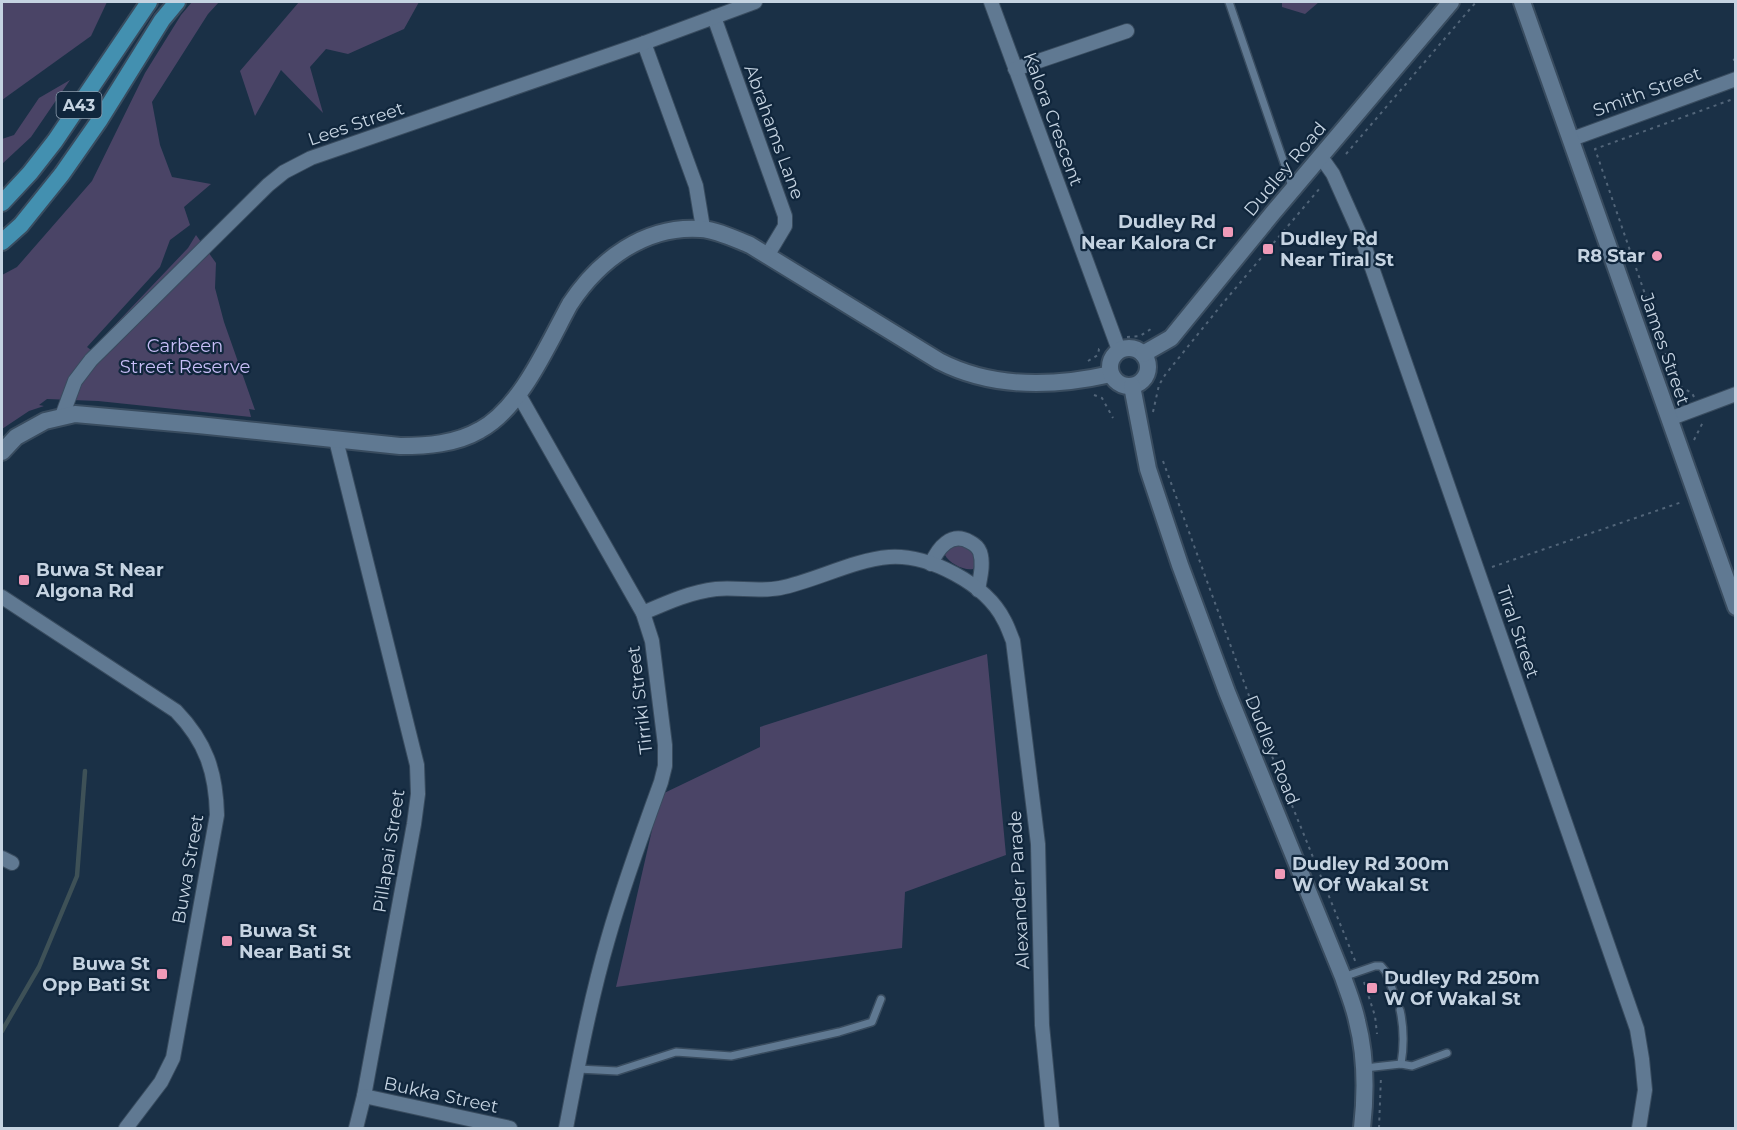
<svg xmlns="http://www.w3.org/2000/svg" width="1737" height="1130" font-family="Montserrat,sans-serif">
	<rect width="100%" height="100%" fill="#1a3046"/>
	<g fill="#4a4466">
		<path d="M2,2H107L91,36L2,100Z"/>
		<path d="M192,2H219L208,14L152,102L160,145L172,177L211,184L184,207L190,225L170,240L160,267L87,347L91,350L188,248L196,235L216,263L215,288L224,322L255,410L249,409L251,417L98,401L47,399L39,405L44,406L29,411L2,429V275L17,267L92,181L145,73L181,15Z"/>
		<path d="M299,2H419L404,29L348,54L326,49L310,67L323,113L281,70L255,116L240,71Z"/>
		<path d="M1282,2H1319L1305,14L1282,7Z"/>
		<path d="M70,80L31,137L2,164V139L14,135L39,98Z"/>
		<path d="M954,545H966L972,551L976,565L973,569C964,571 949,563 945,555L947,550Z"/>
		<path d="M987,654L1006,855L905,892L902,948L616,987L660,795L760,747V727Z"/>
	</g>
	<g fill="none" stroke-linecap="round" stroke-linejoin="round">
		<path stroke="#3e5157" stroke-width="4.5" d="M2,1031L39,967L77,876L85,771"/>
		<defs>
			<g id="service">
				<path d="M1229,2L1292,186"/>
				<path d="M1343,977L1375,966H1381L1386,972L1393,991"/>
				<path d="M1400,1010C1404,1028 1404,1046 1401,1064"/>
				<path d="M1365,1068L1401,1064L1412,1066L1447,1053"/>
				<path d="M578,1069L617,1071L676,1052L731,1056L839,1032L872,1022L881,999"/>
			</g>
			<g id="minor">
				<path d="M991,2L1119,350"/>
				<path d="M714,17L785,216V226L767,256"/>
				<path d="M644,43L696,186L703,228"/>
				<path d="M1015,69L1127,31"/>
				<path d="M1572,139L1736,79"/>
				<path d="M1321,157L1333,174L1362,239L1637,1029L1642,1059L1645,1090L1639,1128"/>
				<path d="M519,395L643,613L652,641L665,745V766L661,782C642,834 623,886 608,939C590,1001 578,1065 566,1128"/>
				<path d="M62,416L75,381L91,360L268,185L284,172L311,158L644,43L755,2"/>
				<path d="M1669,419L1736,394"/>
				<path d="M336,440L417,765L418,794L414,824L364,1096L356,1128"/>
				<path d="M931,564C938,548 951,531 970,542C974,544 978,547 980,552C984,564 980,578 978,590"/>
				<path d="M2,597L176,711C206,742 216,772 217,815L173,1058L161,1082L126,1128"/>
				<path d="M643,613C666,603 690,592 716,589C737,587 758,592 780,588C815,581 853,560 889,557C929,554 986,584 1004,620C1008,627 1010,634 1013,641L1038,844L1042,1025L1052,1128"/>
				<path d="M2,858L12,863"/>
				<path d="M364,1096L510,1128"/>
			</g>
			<g id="tertiary">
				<path d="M1522,2L1736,607"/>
				<path d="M2,452L16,437L45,421L75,414L198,425L400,446C427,446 456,444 480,430C521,408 548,344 570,304C599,260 645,225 701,229C717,230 735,239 750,245L939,361C993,389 1054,387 1111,374"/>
			</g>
			<g id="secondary">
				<circle cx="1129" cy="367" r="19"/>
				<path d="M1143,354L1171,338L1272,214L1451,2"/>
				<path d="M1132,386L1148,469L1180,565L1227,692L1343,977C1348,992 1354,1006 1357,1021C1366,1056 1366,1093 1362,1128"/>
			</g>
			<g id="trunk">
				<path d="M2,203L30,173L55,141L149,2"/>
				<path d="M2,242L21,225L62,174L99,121L162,20L177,2"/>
			</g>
		</defs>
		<use href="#service" stroke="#394c5f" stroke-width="10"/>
		<use href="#minor" stroke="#394c5f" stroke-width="16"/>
		<use href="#tertiary" stroke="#394c5f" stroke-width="20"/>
		<use href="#secondary" stroke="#394c5f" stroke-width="20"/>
		<use href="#trunk" stroke="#394c5f" stroke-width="20"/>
		<g stroke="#526579" stroke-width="2" stroke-dasharray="3 4.5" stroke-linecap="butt">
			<path d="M1733,60L1736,59"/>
			<path d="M1346,154L1476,2"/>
			<path d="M1127,337L1140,336L1154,327"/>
			<path d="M1088,361L1098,355L1099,349L1102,348"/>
			<path d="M1094,395L1102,398L1113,418"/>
			<path d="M1694,397L1692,393L1676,384L1595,149L1736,98"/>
			<path d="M1153,412L1159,385L1165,375L1223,303L1320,188"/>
			<path d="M1694,440L1703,422"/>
			<path d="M1163,461L1263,734L1356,963"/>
			<path d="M1492,567L1682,502"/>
			<path d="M1364,982L1375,1016L1377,1034"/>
			<path d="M1379,1128L1381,1076"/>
		</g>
		<use href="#service" stroke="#607992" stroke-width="7"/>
		<use href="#minor" stroke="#607992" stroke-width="14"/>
		<use href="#tertiary" stroke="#607992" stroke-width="16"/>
		<use href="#secondary" stroke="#607992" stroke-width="16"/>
		<use href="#trunk" stroke="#4390b0" stroke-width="16"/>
	</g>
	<g fill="#ef9ab8" stroke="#10263c" stroke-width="2">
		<rect x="1222" y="226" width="12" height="12" rx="3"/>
		<rect x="1262" y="243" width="12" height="12" rx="3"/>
		<circle cx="1657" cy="256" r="6"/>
		<rect x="18" y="574" width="12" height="12" rx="3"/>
		<rect x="1274" y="868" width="12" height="12" rx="3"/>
		<rect x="221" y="935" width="12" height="12" rx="3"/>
		<rect x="156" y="968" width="12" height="12" rx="3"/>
		<rect x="1366" y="982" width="12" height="12" rx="3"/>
	</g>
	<g text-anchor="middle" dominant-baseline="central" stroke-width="4.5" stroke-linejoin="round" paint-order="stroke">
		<rect fill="#10263c" stroke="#8f9fb0" stroke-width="1.5" x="56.5" y="92" width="45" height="26" rx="4.5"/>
		<g font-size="16" font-weight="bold" fill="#c5d3e1">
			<text x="79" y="105">A43</text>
		</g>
		<g font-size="18" fill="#c5d3e1" stroke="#10263c">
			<text transform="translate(1647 92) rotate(-20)">Smith Street</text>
			<text transform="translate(1053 119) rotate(70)">Kalora Crescent</text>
			<text transform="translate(356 124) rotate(-19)">Lees Street</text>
			<text transform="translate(774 132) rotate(70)">Abrahams Lane</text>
			<text transform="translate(1285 169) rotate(-50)">Dudley Road</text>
			<text transform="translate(1665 349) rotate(71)">James Street</text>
			<text transform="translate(1518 632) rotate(71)">Tiral Street</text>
			<text transform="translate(640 700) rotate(-97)">Tirriki Street</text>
			<text transform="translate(1272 750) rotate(68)">Dudley Road</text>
			<text transform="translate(389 851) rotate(-81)">Pillapai Street</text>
			<text transform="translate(188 869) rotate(-80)">Buwa Street</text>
			<text transform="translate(1019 890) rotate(-93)">Alexander Parade</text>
			<text transform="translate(441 1095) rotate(12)">Bukka Street</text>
		</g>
		<g font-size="18" font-weight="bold" fill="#c5d3e1" stroke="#10263c" text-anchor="start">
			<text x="1216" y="222" text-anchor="end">Dudley Rd<tspan x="1216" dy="21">Near Kalora Cr</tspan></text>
			<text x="1280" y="239">Dudley Rd<tspan x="1280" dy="21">Near Tiral St</tspan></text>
			<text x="1645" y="256" text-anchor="end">R8 Star</text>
			<text x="36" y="570">Buwa St Near<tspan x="36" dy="21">Algona Rd</tspan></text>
			<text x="1292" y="864">Dudley Rd 300m<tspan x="1292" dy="21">W Of Wakal St</tspan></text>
			<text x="239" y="931">Buwa St<tspan x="239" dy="21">Near Bati St</tspan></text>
			<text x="150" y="964" text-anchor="end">Buwa St<tspan x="150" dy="21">Opp Bati St</tspan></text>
			<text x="1384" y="978">Dudley Rd 250m<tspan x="1384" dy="21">W Of Wakal St</tspan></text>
		</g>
		<g font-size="18" fill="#c8bef7" stroke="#10263c">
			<text x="185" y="346">Carbeen<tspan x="185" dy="21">Street Reserve</tspan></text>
		</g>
	</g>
	<rect width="1737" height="1130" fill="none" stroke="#c5d3e1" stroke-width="6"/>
</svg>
